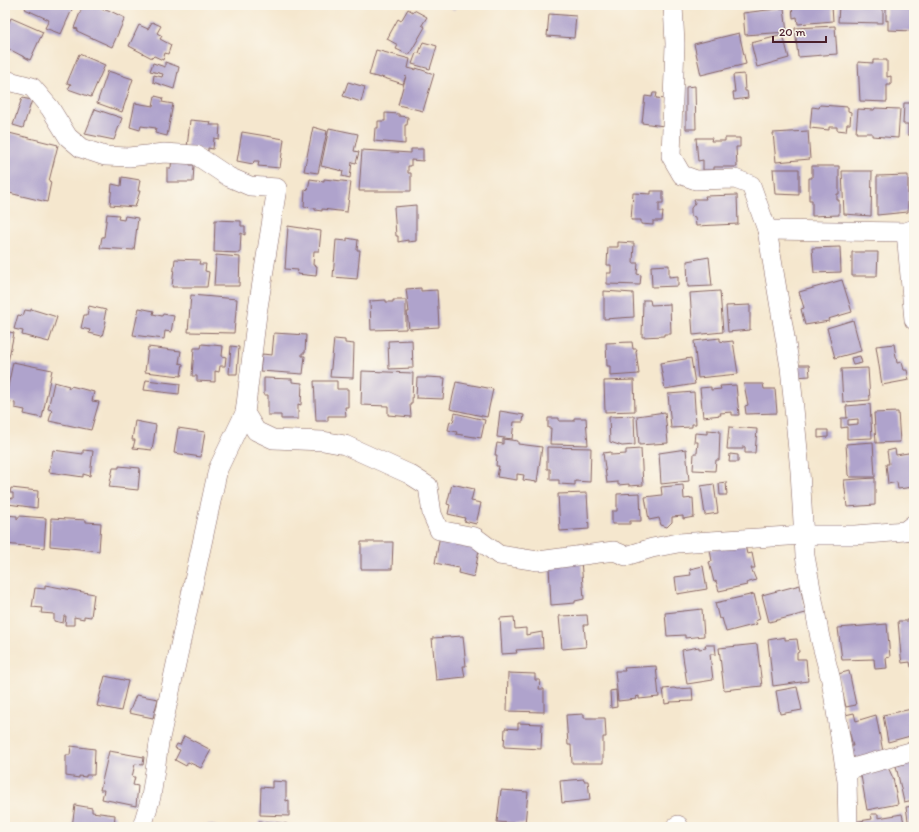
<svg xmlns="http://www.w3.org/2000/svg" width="919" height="832" font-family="Itim,sans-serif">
	<rect width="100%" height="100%" fill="#fbf7ec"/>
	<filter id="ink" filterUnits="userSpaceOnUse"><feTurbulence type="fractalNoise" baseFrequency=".025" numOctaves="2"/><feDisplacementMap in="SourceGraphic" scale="8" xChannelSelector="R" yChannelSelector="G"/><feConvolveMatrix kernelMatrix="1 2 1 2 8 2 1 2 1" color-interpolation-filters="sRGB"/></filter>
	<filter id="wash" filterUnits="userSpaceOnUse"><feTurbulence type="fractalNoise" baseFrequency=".012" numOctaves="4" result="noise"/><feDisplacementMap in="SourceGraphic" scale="16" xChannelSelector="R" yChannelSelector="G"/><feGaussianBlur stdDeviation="0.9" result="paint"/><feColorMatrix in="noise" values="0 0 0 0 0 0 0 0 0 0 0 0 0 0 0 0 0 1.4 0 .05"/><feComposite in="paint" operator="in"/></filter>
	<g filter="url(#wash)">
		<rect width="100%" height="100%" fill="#f5e7ce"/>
		<g id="blocks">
			<g fill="#afa3cc" fill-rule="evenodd">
				<path d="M27,5H74L61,34L45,28L49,20L25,9Z"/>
				<path d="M83,5H96L105,11L106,9L125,18L112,47L77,31L78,29L74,28Z"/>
				<path d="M445,5H456L454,10Z"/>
				<path d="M792,5H832L833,21L798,24L797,17L793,18Z"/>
				<path d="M839,5H883V23L838,22Z"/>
				<path d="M886,5H913L914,31L888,30V20L886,21Z"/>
				<path d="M784,8L787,32L745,35L743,13Z"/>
				<path d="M408,9L413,12L414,10L427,17L422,25L425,27L409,55L396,49L398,45L387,39L398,19L401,21Z"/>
				<path d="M549,14L576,16L574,38L547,36Z"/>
				<path d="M11,18L43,32L30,60L5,47V31Z"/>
				<path d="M152,22L161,26L157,33L162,36L160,39L171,45L168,54L165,53L163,60L154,56L152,58L129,46L139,25L148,29Z"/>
				<path d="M835,26L837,54L798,57L795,28Z"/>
				<path d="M739,33L746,64L701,75L694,44Z"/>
				<path d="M783,35L789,58L757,67L751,43Z"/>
				<path d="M423,42L437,46L430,69L412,64L416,53L422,54L419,53Z"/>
				<path d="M376,50L410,59L408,68L416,70V68L434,74L423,111L398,105L406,76L403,84L381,77V78L369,75Z"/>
				<path d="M79,54L105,65L91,97L68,89L71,84L67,83Z"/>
				<path d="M873,60H887V77L891,76V85H887V102L860,101L858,62L873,63Z"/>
				<path d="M165,62L179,67L174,89L153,82L154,75L162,77L163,74L150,71L153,63L165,67Z"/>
				<path d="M108,71L133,79L122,112L97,103Z"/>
				<path d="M744,74L745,91H747L748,98L734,100L733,92H735L733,75Z"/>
				<path d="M348,82L365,87L361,102L343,96Z"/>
				<path d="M695,86L696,129H686V87Z"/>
				<path d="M653,93H657L656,98L665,99L664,126L642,123L645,96L652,97Z"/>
				<path d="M155,96L163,98L162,102L173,104L167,136L155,133L156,128L141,126L140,130L130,127L135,103L153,106Z"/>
				<path d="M22,98L32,100L23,128L13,125Z"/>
				<path d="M904,103H914V135H908V124H903Z"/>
				<path d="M820,105L848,107V111L851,112L850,124H847L846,131L837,130V127H829V130L810,128L812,107L819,108Z"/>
				<path d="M875,108L900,109L898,138L872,136V133H856L858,109L874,110Z"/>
				<path d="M95,109L122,118L114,140L85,134Z"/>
				<path d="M385,113L399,114V116L408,117L407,125H405V144L374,141L375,128H378V121H385Z"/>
				<path d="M190,120L211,122L210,125H220L219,139L214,138L213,149L208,148V151L187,148Z"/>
				<path d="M313,127L327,131L318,173L304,171Z"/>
				<path d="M329,128L358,134L354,151L359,152L356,163L352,162L350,178L342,176L343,171L321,166Z"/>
				<path d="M808,131L810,159L776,162L773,133Z"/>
				<path d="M5,132L58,145L49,181L51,182L47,202L5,192Z"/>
				<path d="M242,132L284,139L280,168L258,166L259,161H254L253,164L237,161Z"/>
				<path d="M696,138H712L711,141H725V138H740V147H736L737,167H714V170H703V160L698,161Z"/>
				<path d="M411,149H423V161L411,160V166H408V173H411V191H359L362,150L411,153Z"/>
				<path d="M172,155L190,156V165H194L193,182H167V168H171Z"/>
				<path d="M812,166H839V194H837V200H839V215L812,216V200H809V178H812Z"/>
				<path d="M773,169H799V195L775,194Z"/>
				<path d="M842,171H872L871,216L844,214Z"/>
				<path d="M908,175V212L877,215V176Z"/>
				<path d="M122,177L140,180L138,191H140L135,207L110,205L112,184L121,186Z"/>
				<path d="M310,179L324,181V179L351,182L347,212L322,209V211L315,210V208L304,207L305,189L308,190Z"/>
				<path d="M651,191H663V203H659V212H663L662,221H653V225L641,224V220H631L633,193L651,194Z"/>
				<path d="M737,195L738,224L696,226L695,217L691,216V208L695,203L694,199H706L705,196Z"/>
				<path d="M416,205V241L408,242V240L398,242V236H396L394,207Z"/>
				<path d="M107,214L119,215L118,219L124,220L125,216L138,218L134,250L100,248L102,237H104Z"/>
				<path d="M215,220L241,221V226H245V235L241,233L240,253L214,252Z"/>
				<path d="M288,226L321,231L319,251H314L313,265L317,266L316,276L297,274L298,270L285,269Z"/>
				<path d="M347,238L358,240L357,250H360L357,279L333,277L336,240L347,241Z"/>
				<path d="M618,242L634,243L633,263H638L637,274L641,275L640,285L607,284V273H611V265H607L608,247H618Z"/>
				<path d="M840,247L841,272L814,273L812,248Z"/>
				<path d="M852,252H878L877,276H852Z"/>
				<path d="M216,255L240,257L239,286H214Z"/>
				<path d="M709,257L712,286L688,287L687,261Z"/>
				<path d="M175,259L200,260L199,264H206L205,271L209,272L207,287H172Z"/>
				<path d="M669,265V277L678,276V286L652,287L651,266Z"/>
				<path d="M842,280L852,312L828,319L829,321L805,325L801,309L804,308L799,292Z"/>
				<path d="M421,288V291L437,290L439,327L409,329L407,312H409L406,289Z"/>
				<path d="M604,291L633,293L634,317L604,319Z"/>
				<path d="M720,291L723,332L693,335L690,293Z"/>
				<path d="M191,295L237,299L234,333L188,332Z"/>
				<path d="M386,300V302H393V300H406V329L371,330L370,301Z"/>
				<path d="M643,300H650L651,305L670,304L671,334H664V336L642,337Z"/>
				<path d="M750,305V330L728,332L726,306Z"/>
				<path d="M89,306L106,310L104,320L106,321L102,336L89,333L90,330L81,328L84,315H87Z"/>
				<path d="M139,308L154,311L153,314L162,316L163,314L174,316L171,332L165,331L164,339L133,335Z"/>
				<path d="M31,309L57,317L49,342L22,335L23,331L14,329L18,315L23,316L25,310L31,311Z"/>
				<path d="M853,320L861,351L835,358L827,328Z"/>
				<path d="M5,331L14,333L8,362L5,361Z"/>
				<path d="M274,333L306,335L305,353H302V356H305L303,374L260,371L262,354L272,355Z"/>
				<path d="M720,338V341L724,342L733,341L738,374L698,378L694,341Z"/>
				<path d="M334,339L345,340V343L354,344L353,378L330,377Z"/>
				<path d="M412,340L413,368L389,369L388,341Z"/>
				<path d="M632,342L633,349H637L636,352L639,374L610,376V366H607L606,343Z"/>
				<path d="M202,344L223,346L222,356L226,357L225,366H220L219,372L215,371V382L197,381V376H192L194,348H201Z"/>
				<path d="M894,344L897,363L902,362L904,370H907L909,380L882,385L876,346Z"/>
				<path d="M231,346L239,347L237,374H229Z"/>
				<path d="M148,347L181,351L179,363L183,364L181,376L145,372Z"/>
				<path d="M860,356L862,363L853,365L851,358Z"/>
				<path d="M691,358L695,384L665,389L660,363Z"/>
				<path d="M13,362L52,370L42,418L24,414L25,410L15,408V403L5,401Z"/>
				<path d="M798,365H809L810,376L794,377Z"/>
				<path d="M868,368L870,400L843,402L841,369Z"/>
				<path d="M362,371L413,373L412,404H410L411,417L388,415V406L361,405Z"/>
				<path d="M426,377L445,378L443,399L416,398L417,378H426Z"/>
				<path d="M264,378L292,379V382L302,383L301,405L298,404V419H281V415H268V395H264Z"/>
				<path d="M146,380L180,384L179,394L144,390Z"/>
				<path d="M634,380L635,411L605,412L604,381Z"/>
				<path d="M314,381H337V389H348V407H345L346,416H328V421H316Z"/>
				<path d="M54,382L69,386L68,388H70L71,386L94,392L92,401L99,402L91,430L49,421L52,410L48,409Z"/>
				<path d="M456,382L493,389L487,417L450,409Z"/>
				<path d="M744,384H763L764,389H775L777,413L746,414L745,406L748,405Z"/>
				<path d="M736,385L739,415H732V412L720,413L721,415L703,417L700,388L711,387V390L721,389L720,386Z"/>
				<path d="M694,392L696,424H692V427L671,428L668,394Z"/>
				<path d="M870,404L872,438L847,439V427L841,428V418H847L846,406ZM858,419V424L848,425V420Z"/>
				<path d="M500,411L524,415L523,422H514L512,439L497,437Z"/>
				<path d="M665,412L668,443L639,445L637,416Z"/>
				<path d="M898,412L900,442L876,443L874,413Z"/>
				<path d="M455,413L485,420L481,438L456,434L457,432L448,430L450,421L453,422Z"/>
				<path d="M634,416L635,445L622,446L610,442L609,417Z"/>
				<path d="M548,418H559V421H574V418H586L588,445L550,444L551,428H548Z"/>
				<path d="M135,421L156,425L152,450L133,448L135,440H132Z"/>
				<path d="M729,427L757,429L755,453H745V447L743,446V449H727Z"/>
				<path d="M178,428L205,432L201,457L174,453Z"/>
				<path d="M707,430L720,431L719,460H716L715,471L693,470L694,453H697L698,442H694L695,433L707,434Z"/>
				<path d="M818,430H828V437L818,438Z"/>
				<path d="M503,439L518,441V444L542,447L537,482L523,480L524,475L517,474V480L497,477L499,466H496L497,455H495L497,443L503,444Z"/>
				<path d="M873,442L875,477H850L848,475L846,444Z"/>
				<path d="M547,447L591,448L590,482L575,481V485L559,484V480H550V469H547Z"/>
				<path d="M641,449L643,485L629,486V484L618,485V482L607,483L603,453L611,452V455L626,454V450Z"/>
				<path d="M686,449L689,481L661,484L659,453Z"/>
				<path d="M895,449L896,455L914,452V487L898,489L897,482L888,484L886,464H889L887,451Z"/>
				<path d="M53,450L83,454V450L93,451L90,476L83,474V477L49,472Z"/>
				<path d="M730,454L738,455V462H729Z"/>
				<path d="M119,466L140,468L138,490L109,487L113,468H119Z"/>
				<path d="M875,478V505L847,507L844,480Z"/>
				<path d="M726,482L727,495H720L719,483Z"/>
				<path d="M452,484L474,489L471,501L481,503L476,524L464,521L465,518L448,514L450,505L447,504Z"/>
				<path d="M714,484L718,513L705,515L701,486Z"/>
				<path d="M683,485L684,499L693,498L694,517L683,519V516L672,517V522L667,527L661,525L659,518L649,520L645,497L662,495L661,487Z"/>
				<path d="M11,488L38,491L37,508L8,504L9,498L13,499V493H10Z"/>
				<path d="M587,493L589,529L560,531L558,494Z"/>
				<path d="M640,493L641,521H630V524H612V511H617V494Z"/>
				<path d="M5,515L17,516V519L19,518V516L46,518L44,548L5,544Z"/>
				<path d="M51,518L86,520V522L101,523L99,551L50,546Z"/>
				<path d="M440,535L480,544L474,577L458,573L459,568L435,563Z"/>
				<path d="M744,541L747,554L752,553L755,568H751L756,580L746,583L747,585L719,591L716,581L714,582L709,562L712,561L710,550Z"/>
				<path d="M361,542H393L392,569H361Z"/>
				<path d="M581,560L584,599L575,601V603L551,605L549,566Z"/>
				<path d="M703,566L707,589L677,594L675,577L691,575L690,569Z"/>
				<path d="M45,585L94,594L91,617L84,616V619L74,617V625H65L66,616H64L63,623L54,621V614L41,613L42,608L32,607L35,588L45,589Z"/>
				<path d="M800,585L806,613L769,622L762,595Z"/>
				<path d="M754,594L760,619L755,621L757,624L726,632L722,618L719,619L715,603Z"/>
				<path d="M702,609L704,636L685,638V635L667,636L665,613Z"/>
				<path d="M587,615L588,625H584L586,647L562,649L559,616Z"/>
				<path d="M514,617L515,629L526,628V635L542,632L543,648L516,650L517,653L502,654L500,618Z"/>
				<path d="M908,619H914V667H911L910,662L902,663L901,656L898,621H908Z"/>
				<path d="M887,624L890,657L886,658L887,668L875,669L874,659L842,660L838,628Z"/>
				<path d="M463,636L466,666H463L465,677L436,680L432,638Z"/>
				<path d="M785,637V640L797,639L799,652L797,653V659H806L808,681L773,686L768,640Z"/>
				<path d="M757,644L762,686L724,690L719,648Z"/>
				<path d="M705,645H715L716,654H710L713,680L687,684L682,650L699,647V649L706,648Z"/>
				<path d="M656,666L659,697L639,699V696L636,697L637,699L618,701L615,671H625L624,668Z"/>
				<path d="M849,671L856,705L846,707L838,674Z"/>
				<path d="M508,673L535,674V680H540L539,689H544V712L507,711Z"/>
				<path d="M105,676L128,681L121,711L97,706Z"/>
				<path d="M797,687L802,710L780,714L776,691Z"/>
				<path d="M674,688L677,689L692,688L693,701L670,702L671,703L665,704L663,689Z"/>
				<path d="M616,690L617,707L611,708L610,691Z"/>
				<path d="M136,695L158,699L153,718L129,713Z"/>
				<path d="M912,709L914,735L888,742L883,715Z"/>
				<path d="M854,713L856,721L876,715L884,757L856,763L855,757H852L849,746H853L845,715Z"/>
				<path d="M584,714V718H605L606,737H603V763H572L571,745H568L566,715Z"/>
				<path d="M518,723L542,724L541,749L504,747L505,728L518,729Z"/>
				<path d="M184,736L211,750L201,768L188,762L186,766L175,760L180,750L175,748L177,744L180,745Z"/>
				<path d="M71,746L95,749L94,775H86V777L79,776V778L66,776V755H70Z"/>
				<path d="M109,751L144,757L143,765L135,764L132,777H135L133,785L138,786L136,806L102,799L104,790H100Z"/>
				<path d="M914,759V800L904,802L896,766L904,764L903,761Z"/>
				<path d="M886,763L893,778L898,804L867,810L860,770Z"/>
				<path d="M584,779V781H588L590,800L562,803L560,781Z"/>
				<path d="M272,781L286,782V801L289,800V816L260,815L261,787L272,788Z"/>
				<path d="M501,790L528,792L525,824L497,822Z"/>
				<path d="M75,805L92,808V812L115,815L114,827H72Z"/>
				<path d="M914,806V827H909L906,807Z"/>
				<path d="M871,814H878V818L902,814L905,827H854L853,822L872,819Z"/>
				<path d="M259,821L287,824V827H258Z"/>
				<path d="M208,824L219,827H207Z"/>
			</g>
		</g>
	</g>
	<g filter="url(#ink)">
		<use href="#blocks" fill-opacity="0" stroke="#866564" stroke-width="1"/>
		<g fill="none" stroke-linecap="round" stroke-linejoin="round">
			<defs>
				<g id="minor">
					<path d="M673,5L675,44L671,156L682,175L696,180L735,179L751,185L767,230L790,367L800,471L805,556L820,638L831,680L843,755L847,781L848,827"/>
					<path d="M5,80L32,87L50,108L68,137L81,148L105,156L129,157L164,153L196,155L229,177L250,186L277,188L257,314L245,413L256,431L273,439L323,441L345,445L409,474L428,486L432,514L439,530L475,537L499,555L538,561L614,551L626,556L652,548L678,543L804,535H855L905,531L914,524"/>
					<path d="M767,230L906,232L914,229"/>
					<path d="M906,232L914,320"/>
					<path d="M846,770L914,751"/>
					<path d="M142,827L151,797L159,743L218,469L245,413"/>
					<path d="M675,827L678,825"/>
				</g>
			</defs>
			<use href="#minor" stroke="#866564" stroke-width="20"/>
			<use href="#minor" stroke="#fff" stroke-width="19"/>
		</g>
	</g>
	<rect width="919" height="832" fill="none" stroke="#fbf7ec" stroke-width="20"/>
	<path d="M773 36v6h53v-6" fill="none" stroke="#4a1f2b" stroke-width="2"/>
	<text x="779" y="36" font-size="12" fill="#4a1f2b" stroke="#fbf7ec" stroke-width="3" paint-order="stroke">20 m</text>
</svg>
